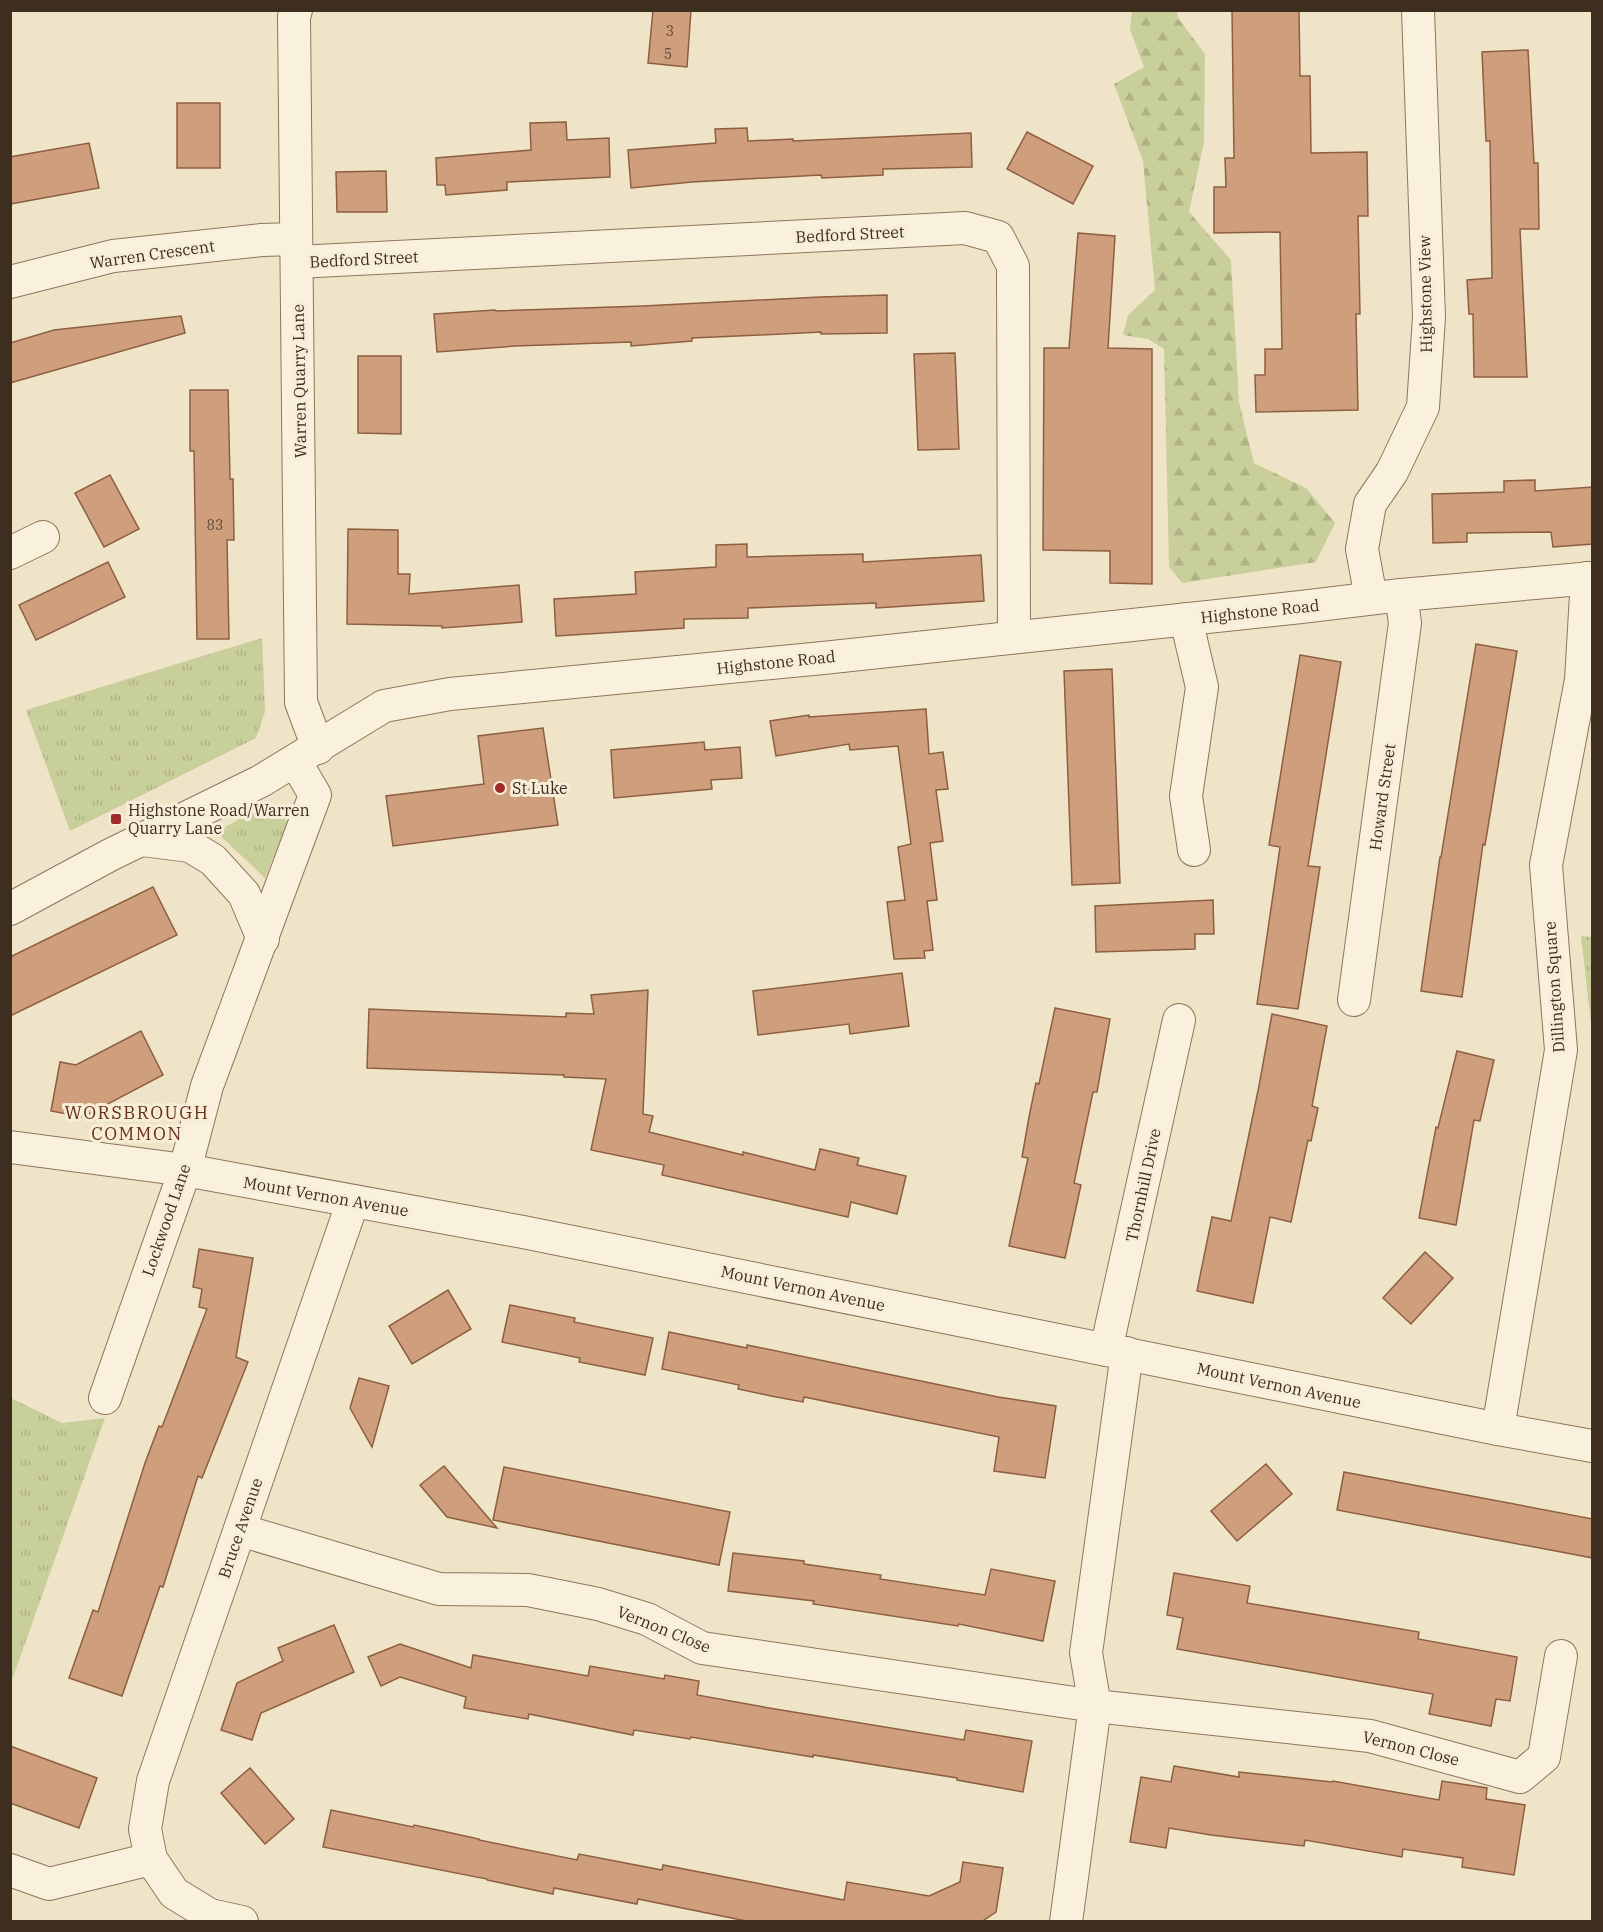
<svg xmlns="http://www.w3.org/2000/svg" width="1603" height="1932" font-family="'IBM Plex Serif',serif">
	<defs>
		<pattern id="grass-tufts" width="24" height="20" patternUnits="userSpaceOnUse" patternTransform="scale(1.5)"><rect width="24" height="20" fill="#c9cf9b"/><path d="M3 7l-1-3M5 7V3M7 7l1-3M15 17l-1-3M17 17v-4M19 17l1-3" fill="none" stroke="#aeb285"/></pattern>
		<pattern id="forest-firs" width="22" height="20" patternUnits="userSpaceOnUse" patternTransform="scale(1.5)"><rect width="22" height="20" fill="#c9cf9b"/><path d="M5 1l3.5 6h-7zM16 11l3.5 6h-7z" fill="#aeb285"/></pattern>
	</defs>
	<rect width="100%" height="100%" fill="#f0e4c8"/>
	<g fill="url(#grass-tufts)">
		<path d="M262,638L265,712L256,738L70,831L26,710Z"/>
		<path d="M265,805L283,810L287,824L265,878L216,832Z"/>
		<path d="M1581,936L1592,937V1034V1033Z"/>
		<path d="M11,1398L62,1423L105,1418L11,1683Z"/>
	</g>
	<path fill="url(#forest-firs)" d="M1132,10L1177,11L1178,18L1205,54L1204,142L1189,212L1231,260L1239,402L1254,463L1306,488L1335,523L1316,562L1182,583L1169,567L1164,349L1148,339L1123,335L1128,315L1155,290L1143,161L1114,84L1144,67L1130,29Z"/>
	<g fill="#cf9f7d" stroke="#8d5f41" stroke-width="1.5">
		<path d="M653,10H691L687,67L648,63Z"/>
		<path d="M1232,10H1299L1300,76H1310L1311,153L1367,152L1368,216H1358L1360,314H1356L1358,410L1256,412L1255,375H1265V349H1282L1280,232L1214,233V187H1226L1225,158H1234Z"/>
		<path d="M1528,50L1534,163H1538L1539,229H1520L1527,377H1474L1473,314H1469L1467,280L1492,278L1490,141H1486L1482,52Z"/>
		<rect x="177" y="103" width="43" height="65"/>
		<path d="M566,122L567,140L609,138L610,177L507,182V190L446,195L445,185H437L436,158L531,150L530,123Z"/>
		<path d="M747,128L748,141L793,139V141L971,133L972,167L883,169V175L822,178L821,175L692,182L631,188L628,150L716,143L715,129Z"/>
		<path d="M1027,132L1093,166L1073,204L1007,169Z"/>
		<path d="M89,143L99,188L10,204V157Z"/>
		<path d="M386,171L387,212H337L336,172Z"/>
		<path d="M1078,233L1115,236L1108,348L1152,349V584L1110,583V551L1043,550L1044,348H1069Z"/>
		<path d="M887,295V333L821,334V332L760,335L692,338V341L631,346V342L515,346L437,352L434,314L495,310L496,311L643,306L820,297Z"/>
		<path d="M181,316L185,333L10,383V343L54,330Z"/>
		<path d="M955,353L959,449L918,450L914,354Z"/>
		<path d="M358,356H401V434L358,433Z"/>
		<path d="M190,390H228L230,479H233L234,540H227L229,639H197L194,451H190Z"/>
		<path d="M110,475L139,529L104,547L75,493Z"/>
		<path d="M1535,480V491L1593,487V544L1553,547L1551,532L1467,533V542L1433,543L1432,494L1504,492V481Z"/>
		<path d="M348,529L398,530V574H410L409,594L519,585L522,622L442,628V626L347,624Z"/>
		<path d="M747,544V557L863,554V562L981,555L984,601L876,608V603L748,608V618L684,619V628L556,636L554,599L636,594L635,572L716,567V545Z"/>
		<path d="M108,562L125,597L36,640L19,605Z"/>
		<path d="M1476,644L1517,651L1485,845L1483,844L1462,997L1421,991L1440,857H1441Z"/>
		<path d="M1300,655L1341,662L1308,866L1320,867L1298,1009L1257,1004L1280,847L1269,845Z"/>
		<path d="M1112,669L1120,883L1072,885L1064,671Z"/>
		<path d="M926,709L929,754L943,752L948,789L936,790L943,841L930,843L937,900L927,901L933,950L924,951L925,958L894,959L887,902L905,900L898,847L911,844L898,746L850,750L849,744L776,756L770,721L809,715V717Z"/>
		<path d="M543,728L558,825L393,846L386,796L484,784L478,736Z"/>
		<path d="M704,742L705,750L740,747L742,778L711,780L712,789L614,798L611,750Z"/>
		<path d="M153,887L177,935L10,1016V957Z"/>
		<path d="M1213,900L1214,934H1195V949L1096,952L1095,906Z"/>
		<path d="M902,973L909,1026L850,1034L849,1024L758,1035L753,991Z"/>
		<path d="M648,990L643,1114L653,1116L649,1132L743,1155V1152L815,1170L820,1149L859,1158L857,1165L906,1176L897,1214L851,1202L848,1217L662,1175L664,1165L591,1150L606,1079L564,1077V1075L367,1068L369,1009L566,1017V1013L594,1014L591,995Z"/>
		<path d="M1055,1008L1110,1019L1097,1092H1093L1074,1183L1081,1185L1065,1258L1009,1246L1028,1158L1022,1157L1029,1117L1036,1083L1039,1084Z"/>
		<path d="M1272,1014L1327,1026L1312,1106L1318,1108L1311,1141L1308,1140L1291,1222L1270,1217L1253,1303L1197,1291L1212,1217L1231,1221L1259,1086Z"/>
		<path d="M141,1031L163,1075L83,1117L51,1111L60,1062L76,1065Z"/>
		<path d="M1457,1051L1494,1060L1480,1121L1474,1120L1456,1225L1419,1218L1436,1127L1438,1128Z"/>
		<path d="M199,1249L253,1258L236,1357L248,1362L202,1478L198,1476L163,1587L160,1586L122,1696L69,1678L93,1610L98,1612L145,1463L159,1426L162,1427L207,1309L199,1307L202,1289L193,1287Z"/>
		<path d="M1425,1252L1453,1278L1411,1324L1383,1298Z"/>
		<path d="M448,1290L471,1329L412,1364L389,1326Z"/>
		<path d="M510,1305L575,1318L574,1322L653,1338L645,1375L579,1362L580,1358L502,1342Z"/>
		<path d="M669,1332L747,1348V1345L998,1397L1056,1406L1045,1478L994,1471L999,1437L804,1397L803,1402L771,1396L738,1389L739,1385L662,1369Z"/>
		<path d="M359,1378L389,1386L372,1447L350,1408Z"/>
		<path d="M1266,1464L1292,1494L1237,1541L1211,1511Z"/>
		<path d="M444,1466L497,1528L447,1517L420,1485Z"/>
		<path d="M504,1467L730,1512L719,1565L493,1520Z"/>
		<path d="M1344,1472L1593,1519V1558L1337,1510Z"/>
		<path d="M733,1553L804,1561V1564L881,1575L880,1579L985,1595L991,1569L1055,1581L1043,1641L959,1624L958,1626L813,1604L814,1601L728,1591Z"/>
		<path d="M1174,1573L1250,1586L1247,1603L1419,1632L1418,1639L1517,1657L1510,1701L1496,1699L1491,1726L1429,1714L1433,1694L1177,1649L1183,1618L1167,1615Z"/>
		<path d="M334,1625L354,1672L261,1713L252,1740L221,1730L237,1683L283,1661L278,1648Z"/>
		<path d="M400,1644L471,1668L473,1655L588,1676L590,1666L664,1679L665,1675L699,1681L697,1695L775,1709L964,1740L966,1730L1032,1741L1023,1792L957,1780V1778L813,1755V1757L691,1737L690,1739L634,1730L633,1735L529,1714L528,1719L464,1708L466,1697L400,1677L381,1686L368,1657Z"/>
		<path d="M10,1746L97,1778L79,1828L10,1803Z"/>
		<path d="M1174,1766L1239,1777V1772L1332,1782L1333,1781L1439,1800L1442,1781L1487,1788L1486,1799L1525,1805L1514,1875L1462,1867L1463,1858L1403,1849L1402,1857L1305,1840L1304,1846L1211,1835L1169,1828L1166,1848L1130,1842L1141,1777L1171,1782Z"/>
		<path d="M250,1768L294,1819L265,1844L221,1793Z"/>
		<path d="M331,1810L413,1827L414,1825L447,1832L479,1839V1840L577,1860L579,1854L662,1870L663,1865L844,1900L847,1882L929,1896L960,1882L963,1862L1003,1868L996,1912L981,1922H751L638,1899L637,1904L554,1888L553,1894L487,1880V1879L323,1847Z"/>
	</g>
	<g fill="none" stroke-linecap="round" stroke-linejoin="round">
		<defs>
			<g id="street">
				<path d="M296,10L294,17L301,702L318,748"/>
				<path d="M297,262L965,228L998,237L1013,266L1014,637"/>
				<path d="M10,282L113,256L262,240L296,239"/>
				<path d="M10,553L43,537"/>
				<path d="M1371,598L1362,549L1370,504L1392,472L1423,407L1429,317L1418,10"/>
				<path d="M1186,619L1202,687L1186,796L1194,850"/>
				<path d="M142,840L190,846L213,860L244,894L263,939"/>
				<path d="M10,909L110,855L261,781L384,706L450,694L823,658L1301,607L1401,595L1592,578"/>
				<path d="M1354,1000L1405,623L1401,595"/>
				<path d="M10,1147L185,1170L523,1232L1498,1429L1592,1446"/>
				<path d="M1106,1350L1179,1020"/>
				<path d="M105,1398L185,1170L207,1086L315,795L295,761"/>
				<path d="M1498,1429L1561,1050L1546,865L1581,680L1587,578"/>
				<path d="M240,1530L439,1589L528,1590L598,1604L647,1619L702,1648L1095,1706L1370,1736L1520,1777L1544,1757L1561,1656"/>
				<path d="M10,1870L49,1884L151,1859"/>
				<path d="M242,1922L210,1915L174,1893L151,1859L145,1829L153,1781L353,1201"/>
				<path d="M1066,1922L1095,1706L1086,1653L1127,1353"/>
			</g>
		</defs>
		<use href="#street" stroke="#8d765c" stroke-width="34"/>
		<use href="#street" stroke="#faf1dc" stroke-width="32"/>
	</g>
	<g fill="#9e2a2b" stroke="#f7eed8" stroke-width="2">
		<circle cx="500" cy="788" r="6"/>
		<rect x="110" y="813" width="12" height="12" rx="3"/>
	</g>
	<g text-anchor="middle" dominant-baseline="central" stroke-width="6" stroke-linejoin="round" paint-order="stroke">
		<g font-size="14" fill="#624a37">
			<text x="670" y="31">3</text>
			<text x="668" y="54">5</text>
			<text x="215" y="525">83</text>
		</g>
		<g font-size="16" fill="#3d2e20" stroke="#f7eed8">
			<text transform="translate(850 234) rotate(-3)">Bedford Street</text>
			<text transform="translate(152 254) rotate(-8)">Warren Crescent</text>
			<text transform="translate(364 259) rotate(-3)">Bedford Street</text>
			<text transform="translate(1425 294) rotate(-91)">Highstone View</text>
			<text transform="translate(299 381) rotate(-91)">Warren Quarry Lane</text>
			<text transform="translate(1260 611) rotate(-6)">Highstone Road</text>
			<text transform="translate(776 662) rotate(-6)">Highstone Road</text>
			<text transform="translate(1382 797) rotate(-82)">Howard Street</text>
			<text transform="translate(1554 987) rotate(-94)">Dillington Square</text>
			<text transform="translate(1143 1185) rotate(-78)">Thornhill Drive</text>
			<text transform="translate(326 1196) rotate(10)">Mount Vernon Avenue</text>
			<text transform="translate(166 1220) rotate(-71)">Lockwood Lane</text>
			<text transform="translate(803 1288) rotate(12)">Mount Vernon Avenue</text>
			<text transform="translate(1279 1385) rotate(12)">Mount Vernon Avenue</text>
			<text transform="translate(240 1528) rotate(-71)">Bruce Avenue</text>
			<text transform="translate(664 1629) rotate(22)">Vernon Close</text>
			<text transform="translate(1411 1748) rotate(14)">Vernon Close</text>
		</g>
		<g font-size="16" fill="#3d2e20" stroke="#f7eed8" text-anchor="start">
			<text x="512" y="788">St Luke</text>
			<text x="128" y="810">Highstone Road/Warren<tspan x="128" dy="18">Quarry Lane</tspan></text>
		</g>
		<g font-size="18" letter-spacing="1.5" fill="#6b2e1e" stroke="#f7eed8">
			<text x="137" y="1112">WORSBROUGH<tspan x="137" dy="21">COMMON</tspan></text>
		</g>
	</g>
	<rect width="1603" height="1932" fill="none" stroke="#3d2e20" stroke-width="24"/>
</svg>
